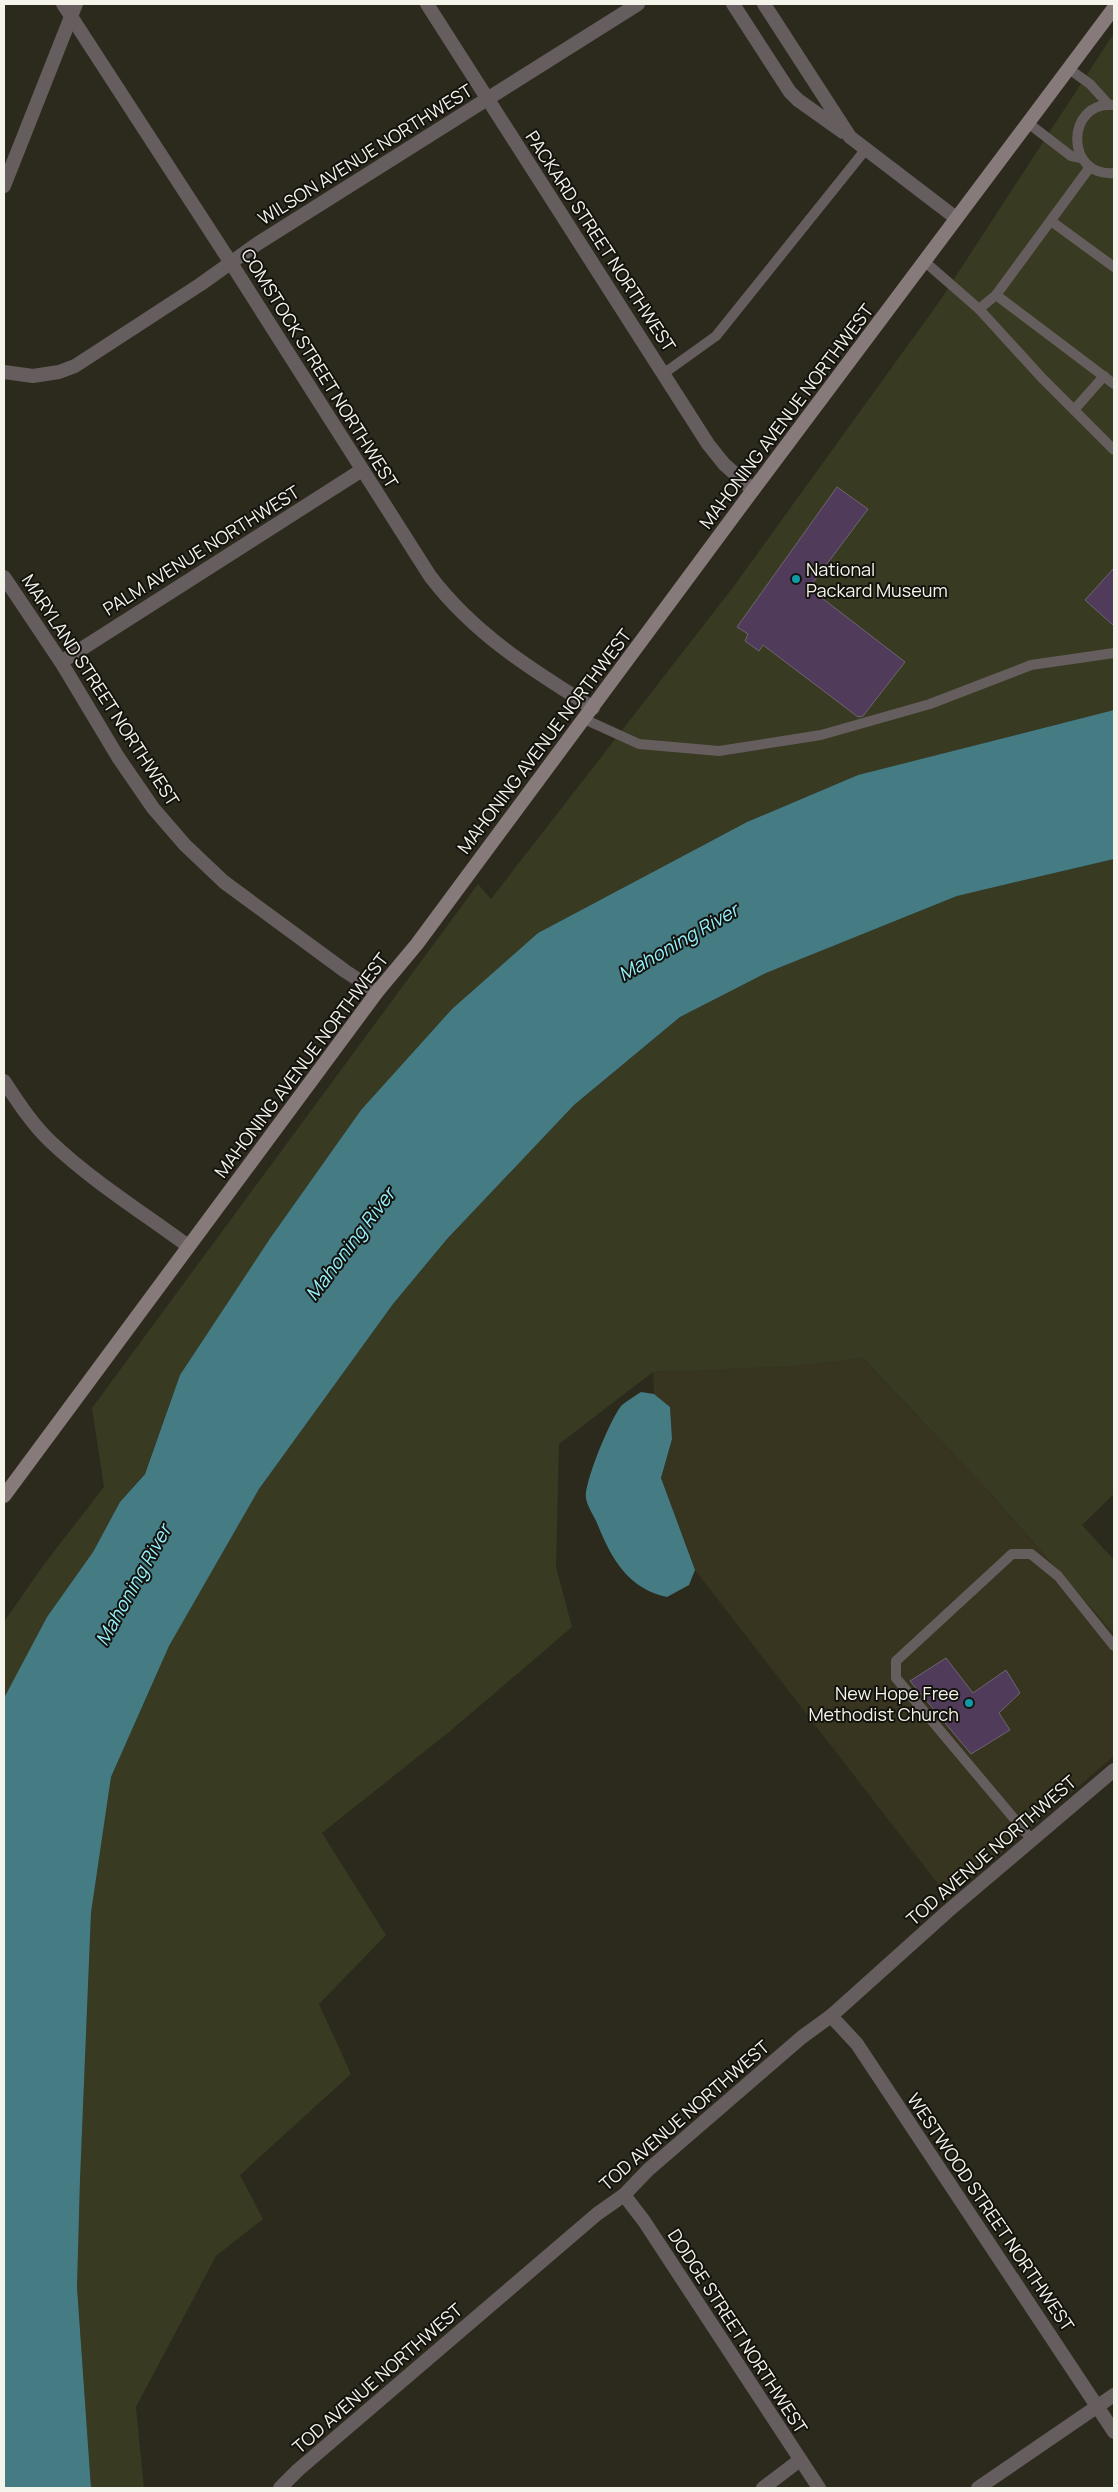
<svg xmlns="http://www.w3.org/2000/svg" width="1118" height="2492" font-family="Manrope,sans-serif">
	<rect width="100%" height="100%" fill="#2c2a1d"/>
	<path fill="#373420" d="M863,1358L980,1482L1114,1635V1756L949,1898L695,1570L661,1478L672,1439L670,1407L654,1394L653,1372Z"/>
	<g fill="#383a21">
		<path d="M1114,33V710L858,775L747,822L538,933L452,1009L361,1110L271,1237L180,1375L145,1473L120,1502L93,1552L47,1617L4,1698V1622L42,1567L104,1487L92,1408L478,884L491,899L734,586L939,302Z"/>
		<path d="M1114,859V1494L1082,1525L1114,1560V1634L980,1482L863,1358L792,1366L653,1372L559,1444L556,1567L572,1627L449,1732L322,1833L386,1935L319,2004L351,2074L240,2175L263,2219L216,2256L136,2407L144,2488H91L77,2287L80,2180L91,1913L111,1777L169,1646L259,1489L393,1304L447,1239L574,1105L680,1017L766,973L957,896Z"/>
	</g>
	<g fill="#457b83">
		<path d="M1114,710V859L957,896L766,973L680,1017L574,1105L447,1239L393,1304L259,1489L169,1646L111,1777L91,1913L80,2180L77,2287L91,2488H4V1698L47,1617L93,1552L120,1502L145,1474L180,1375L271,1237L361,1110L452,1009L538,933L747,822L858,775Z"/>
		<path d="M641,1392L654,1394L670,1407L672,1439L661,1478L695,1570L689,1585L667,1597C628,1589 611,1558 597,1523C594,1516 587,1506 586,1498C584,1483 611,1417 622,1405C628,1400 635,1396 641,1392Z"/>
	</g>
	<g fill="#503b5b" stroke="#6d6572">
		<path d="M837,487L868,509L809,588L905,662L863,716L858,717L763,645L759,651L745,641L748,634L737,627Z"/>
		<path d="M1114,568V626L1085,600Z"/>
		<path d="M946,1658L973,1693L1006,1670L1020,1693L999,1713L1010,1730L971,1754L910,1681Z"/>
	</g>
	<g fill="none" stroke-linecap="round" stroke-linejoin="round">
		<g stroke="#655d5e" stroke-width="10">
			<path d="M1069,69L1090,84L1109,105"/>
			<path d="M1114,105C1066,100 1064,177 1114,173"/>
			<path d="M1028,123L1071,156L1081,158"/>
			<path d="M1051,221L1114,267"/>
			<path d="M924,261L979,309L996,295L1090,167"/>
			<path d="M996,295L1114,384"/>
			<path d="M979,309L1042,378L1114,450"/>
			<path d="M663,374L716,336L866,149"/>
			<path d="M1074,410L1104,376"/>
			<path d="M584,719L639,744L719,751L821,735L930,704L1031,665L1114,653"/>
			<path d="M1032,1840L896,1678V1661L1012,1554H1031L1058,1576L1114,1646"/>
		</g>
		<g stroke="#655d5e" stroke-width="14">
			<path d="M63,4L231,263L430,576C474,634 532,670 593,708"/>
			<path d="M427,4L708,444L724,464L753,490"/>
			<path d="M733,4L790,92L798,100L843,132"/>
			<path d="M764,4L850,137L956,218"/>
			<path d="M4,186L76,4"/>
			<path d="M4,372L33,376L59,372L75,366L201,284L257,244L638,4"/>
			<path d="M4,577L61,662L118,757L153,808L185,845L224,882L345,971L377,992"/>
			<path d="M61,662L362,470"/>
			<path d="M4,1081C18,1102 32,1124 51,1142C92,1181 142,1212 188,1246"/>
			<path d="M831,2016L857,2044L1114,2432"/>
			<path d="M624,2195L644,2221L819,2488"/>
			<path d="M280,2488L298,2470L597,2214L624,2195L648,2170L802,2037L831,2016L948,1911L1114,1770"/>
			<path d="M763,2488L800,2460"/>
			<path d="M978,2488L1114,2395"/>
		</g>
		<path stroke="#877a7a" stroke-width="14" d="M4,1496L377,992L417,944L753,490L1114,8"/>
	</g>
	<g fill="#0f9aa8" stroke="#13120d" stroke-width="2">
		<circle cx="796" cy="579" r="5"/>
		<circle cx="969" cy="1703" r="5"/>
	</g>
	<g text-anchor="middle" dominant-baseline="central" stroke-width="4" stroke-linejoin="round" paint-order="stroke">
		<g font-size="18" fill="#f5f4eb" stroke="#13120d">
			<text transform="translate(365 154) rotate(-32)">WILSON AVENUE NORTHWEST</text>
			<text transform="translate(601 241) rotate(57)">PACKARD STREET NORTHWEST</text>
			<text transform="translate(320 368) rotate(58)">COMSTOCK STREET NORTHWEST</text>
			<text transform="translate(786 416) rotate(-53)">MAHONING AVENUE NORTHWEST</text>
			<text transform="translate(201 550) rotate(-32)">PALM AVENUE NORTHWEST</text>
			<text transform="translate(101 690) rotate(57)">MARYLAND STREET NORTHWEST</text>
			<text transform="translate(544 741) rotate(-53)">MAHONING AVENUE NORTHWEST</text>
			<text transform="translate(301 1065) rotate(-53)">MAHONING AVENUE NORTHWEST</text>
			<text transform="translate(991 1850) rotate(-41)">TOD AVENUE NORTHWEST</text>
			<text transform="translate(684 2115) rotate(-41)">TOD AVENUE NORTHWEST</text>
			<text transform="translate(991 2212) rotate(56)">WESTWOOD STREET NORTHWEST</text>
			<text transform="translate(738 2331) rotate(57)">DODGE STREET NORTHWEST</text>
			<text transform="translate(377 2378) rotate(-41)">TOD AVENUE NORTHWEST</text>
		</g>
		<g font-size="18" fill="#f5f4eb" stroke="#13120d" text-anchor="start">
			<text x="806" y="569">National<tspan x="806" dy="21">Packard Museum</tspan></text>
			<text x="959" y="1693" text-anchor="end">New Hope Free<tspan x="959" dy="21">Methodist Church</tspan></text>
		</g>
		<g font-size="19" font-style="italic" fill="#96f0fe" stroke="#13120d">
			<text transform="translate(678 942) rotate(-30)">Mahoning River</text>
			<text transform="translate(350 1244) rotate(-53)">Mahoning River</text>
			<text transform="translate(133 1585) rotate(-61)">Mahoning River</text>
		</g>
	</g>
	<rect width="1118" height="2492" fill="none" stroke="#f5f4eb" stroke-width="10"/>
</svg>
